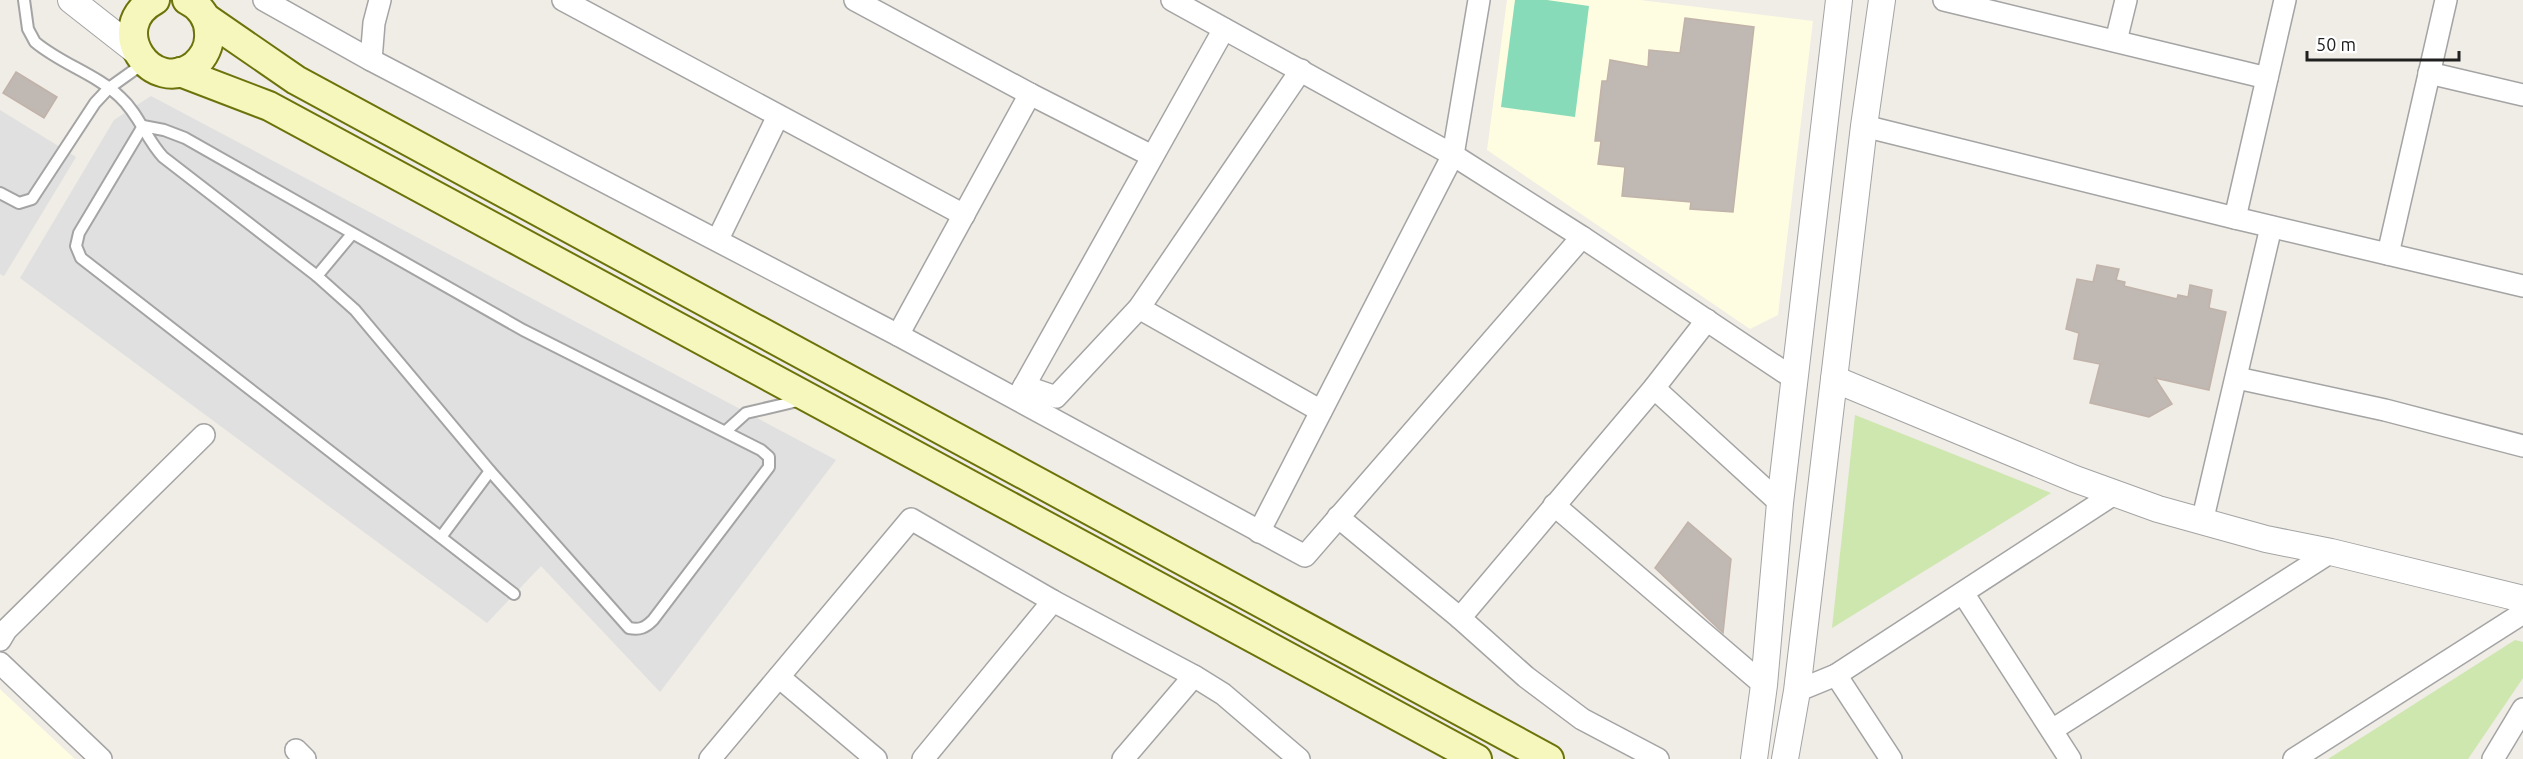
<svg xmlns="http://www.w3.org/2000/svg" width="2523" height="759" font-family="Ubuntu,sans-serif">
	<rect width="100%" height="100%" fill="#f0ece6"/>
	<g fill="#fefde1">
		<path d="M1507,0H1640L1813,21L1778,315L1750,329L1487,150Z"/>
		<path d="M0,689L75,759H0Z"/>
	</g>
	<g fill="#cde7af">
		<path d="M1855,415L2051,493L1832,628Z"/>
		<path d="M2515,640L2523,642V678L2468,759H2328Z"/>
	</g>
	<path fill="#88dbb8" d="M1515,0H1547L1589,6L1575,117L1501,107Z"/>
	<g fill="#e0e0e0">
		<path d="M151,96L836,460L660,692L541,566L487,623L20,278L114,120Z"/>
		<path d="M0,110L76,157L4,276L0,274Z"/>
	</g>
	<g fill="#c0b8b3" stroke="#c1b3a9" stroke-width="1.5">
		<path d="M1685,18L1754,27L1733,212L1690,209L1691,202L1622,196L1625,167L1598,164L1601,141H1595L1602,81H1607L1610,60L1648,67L1649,50L1680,53Z"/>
		<path d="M16,72L57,97L44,118L3,93Z"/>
		<path d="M2097,265L2119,269L2116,280L2125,282L2124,286L2177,299L2178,295L2188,297L2190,285L2212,290L2209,308L2226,312L2209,390L2155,378L2172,404L2149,417L2090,403L2100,364L2074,359L2079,333L2066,329L2077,279L2093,282Z"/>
		<path d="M1688,522L1731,559L1723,633L1655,568Z"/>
	</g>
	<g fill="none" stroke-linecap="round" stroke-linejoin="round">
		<defs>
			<g id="service">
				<path d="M24,0L28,29L35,42C61,64 96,74 120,97C139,114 146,139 163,157L317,276L355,310L490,471L629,628C640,630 645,628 653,620L769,467V457L761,450L523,330L185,138L164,130L143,126"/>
				<path d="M143,126L79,233L76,246L81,258L514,594"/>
				<path d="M0,193L19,203L32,199L95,103L109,88L144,63"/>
				<path d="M317,276L352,234"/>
				<path d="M726,431L746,413L802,400"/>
				<path d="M441,537L490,471"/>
			</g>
			<g id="minor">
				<path d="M264,0L371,60L898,335L1305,556L1582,237"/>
				<path d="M563,0L964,215"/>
				<path d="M855,0L1030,94L1152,156"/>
				<path d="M1172,0L1453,155L1582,237L1796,380"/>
				<path d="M1944,0L2267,78"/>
				<path d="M2116,41L2126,0"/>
				<path d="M371,60L374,23L380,0"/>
				<path d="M2429,73L2523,95"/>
				<path d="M1864,126L2235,218L2523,286"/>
				<path d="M2235,218L2285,0"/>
				<path d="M718,239L778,116"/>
				<path d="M2388,254L2446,0"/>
				<path d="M1139,308L1321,411"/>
				<path d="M898,335L1030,94"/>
				<path d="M2237,378L2385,410L2523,446"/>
				<path d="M1024,386L1056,397L1139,308L1301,70"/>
				<path d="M1654,388L1780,503"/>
				<path d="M1018,397L1224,29"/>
				<path d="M1554,505L1764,685"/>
				<path d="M1338,517L1460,618L1526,677L1582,719L1658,759"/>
				<path d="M2202,522L2271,227"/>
				<path d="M1259,532L1453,155L1479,0"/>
				<path d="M1963,593L2070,759"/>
				<path d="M1460,618L1654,388L1707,320"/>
				<path d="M0,640L6,630L204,435"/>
				<path d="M0,663L101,759"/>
				<path d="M1836,675L1891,759"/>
				<path d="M779,677L876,759"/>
				<path d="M1797,691L1836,675L2114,494"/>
				<path d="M2052,730L2331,552"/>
				<path d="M296,750L305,759"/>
				<path d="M710,759L911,519L1053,601L1194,676L1223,694L1299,759"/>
				<path d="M923,759L1053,601"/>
				<path d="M1123,759L1194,676"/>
				<path d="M2294,759L2523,613"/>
				<path d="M2493,759L2523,709"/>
			</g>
			<g id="tertiary">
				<path d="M71,0L136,51"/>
				<path d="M1834,379L2075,479L2158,509L2266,539L2331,552L2523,599"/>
				<path d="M1754,759L1764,685L1780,503L1839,0"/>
				<path d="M1785,759L1797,691L1864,126L1882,0"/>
			</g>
			<g id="secondary">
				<path d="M155,0C104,27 152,98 195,65C204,57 210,45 209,33C209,19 200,6 187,0"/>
				<path d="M206,18L296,80L1549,759"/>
				<path d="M180,72L269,106L1477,759"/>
			</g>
		</defs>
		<use href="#service" stroke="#a4a4a4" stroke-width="14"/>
		<use href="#minor" stroke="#a4a4a4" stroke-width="24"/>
		<use href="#tertiary" stroke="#a4a4a4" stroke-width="28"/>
		<use href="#secondary" stroke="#6c730a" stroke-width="32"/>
		<use href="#service" stroke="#fff" stroke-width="10"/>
		<use href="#minor" stroke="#fff" stroke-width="21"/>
		<use href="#tertiary" stroke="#fff" stroke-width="26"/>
		<use href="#secondary" stroke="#f6f7bd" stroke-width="28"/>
	</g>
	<path d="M2307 51v9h152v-9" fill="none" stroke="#202020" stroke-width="3"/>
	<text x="2316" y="51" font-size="18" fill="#202020" stroke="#ffffff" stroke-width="4.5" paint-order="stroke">50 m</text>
</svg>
